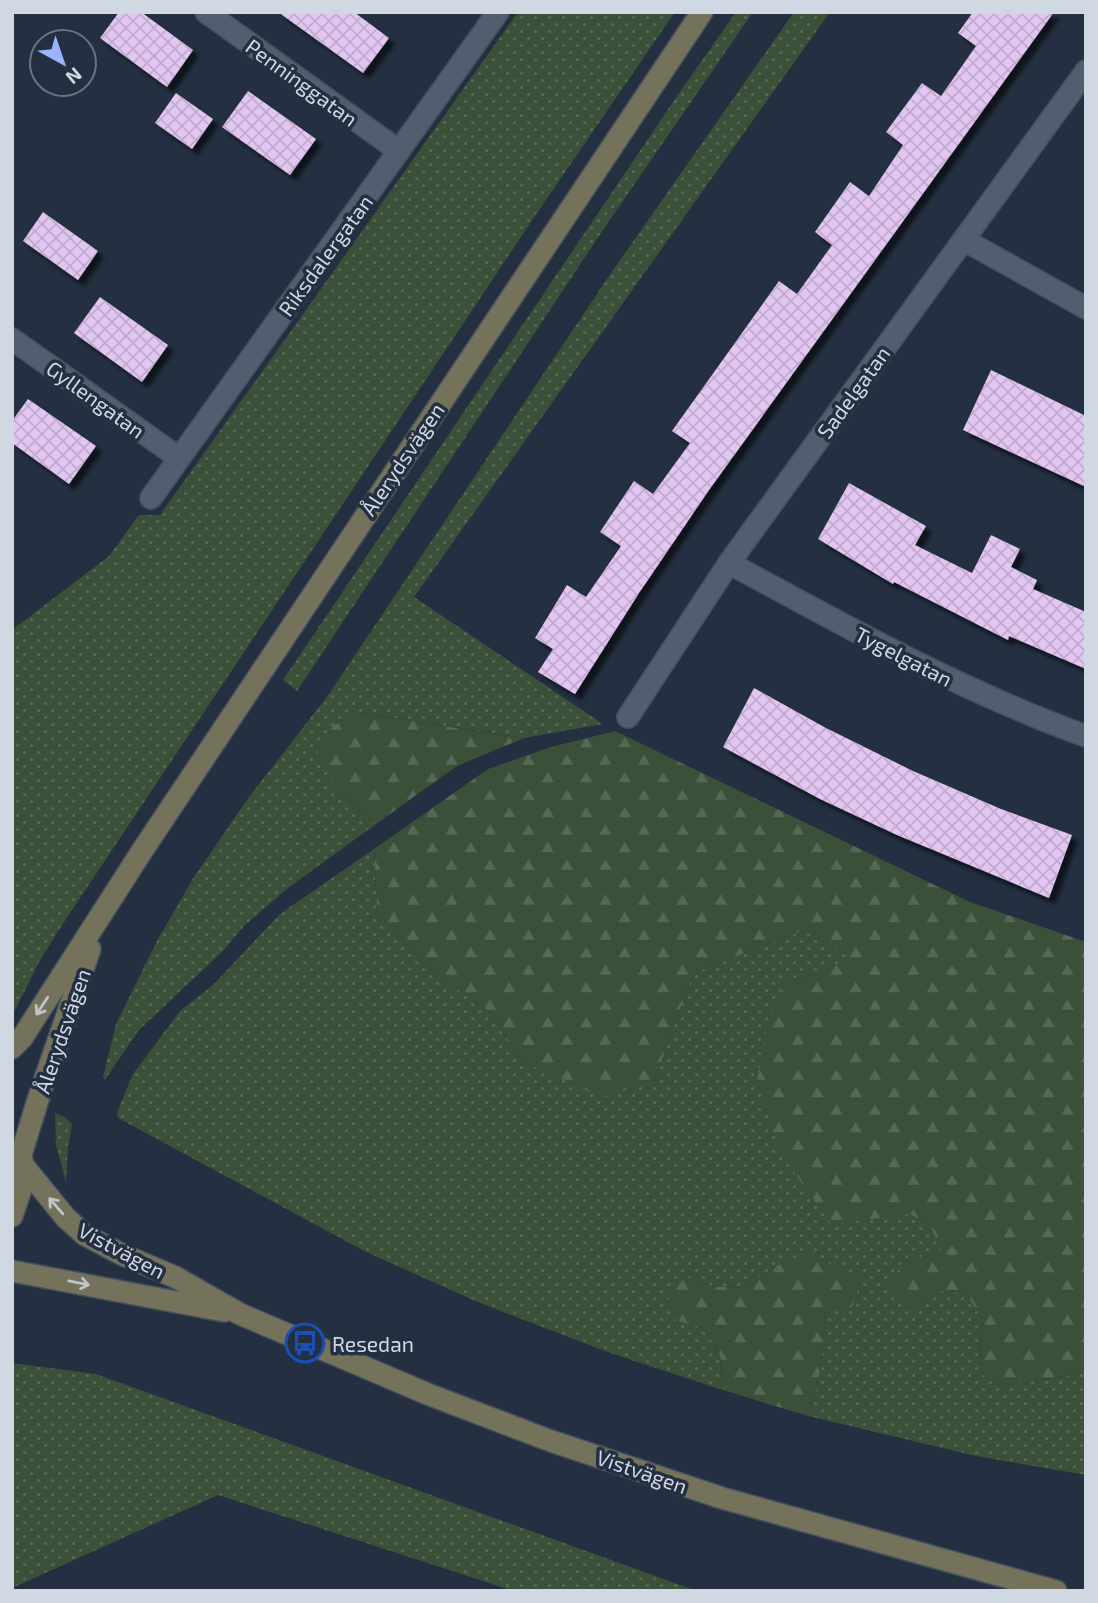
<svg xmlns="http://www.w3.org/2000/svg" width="1098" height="1603" font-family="'Exo 2',sans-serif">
	<defs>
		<pattern id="grass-dots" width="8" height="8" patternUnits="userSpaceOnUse" patternTransform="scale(1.75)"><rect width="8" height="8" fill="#3a5038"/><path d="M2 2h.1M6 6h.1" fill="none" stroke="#556855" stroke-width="1.8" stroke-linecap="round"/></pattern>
		<pattern id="forest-firs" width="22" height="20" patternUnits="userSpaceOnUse" patternTransform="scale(1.75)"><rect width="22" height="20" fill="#3a5038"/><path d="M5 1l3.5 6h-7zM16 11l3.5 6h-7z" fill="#556855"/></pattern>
		<pattern id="building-cross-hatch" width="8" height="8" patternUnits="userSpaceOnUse" patternTransform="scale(1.75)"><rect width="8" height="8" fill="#e2c5f0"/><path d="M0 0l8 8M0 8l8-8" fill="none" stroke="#c1abce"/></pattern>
		<filter id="shadow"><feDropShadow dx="6" dy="6" stdDeviation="2" flood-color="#0009"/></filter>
	</defs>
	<rect width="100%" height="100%" fill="#243041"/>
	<g fill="url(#grass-dots)">
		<path d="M518,12H675L535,216L66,919L39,962L12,1016V630L109,556L139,515H160Z"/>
		<path d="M736,12H753L605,227L297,691L283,680L675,99Z"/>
		<path d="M794,12H830L414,597L603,724L524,738L360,713L337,790L376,824L288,888L245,925L222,952L138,1031L105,1080L103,1077L116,1024L158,939L194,877L249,797L329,694L609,276Z"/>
		<path d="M374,849L377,911L425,965L492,1014L522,1061L654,1082L693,973L804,930L854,959L787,983L910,1214L930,1226L943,1250L903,1263L920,1306L942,1291L965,1292L983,1320L980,1352L983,1375L999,1386L1086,1373V1475L976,1456L808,1416L822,1364L825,1308L776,1266L744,1288L711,1286L683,1276L675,1320L705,1329L720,1355L723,1390L610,1353L480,1303L366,1252L118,1118L117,1113L133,1074L180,1011L213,985L280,914Z"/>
		<path d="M55,1113L65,1117L72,1125L68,1148L66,1182L56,1145Z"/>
		<path d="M12,1363L96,1374L697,1591H514L218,1495L12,1588Z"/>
	</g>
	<g fill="url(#forest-firs)">
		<path d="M359,713L524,738L457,766L376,824L337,790L317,755L333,726Z"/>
		<path d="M615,731L970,902L1086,942V1373L999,1386L983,1375L980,1352L983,1320L965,1292L942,1291L920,1306L907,1309L889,1284L903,1263L942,1250L930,1226L910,1214L831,1224L780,1152L757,1081L768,1021L787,983L853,959L804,930L693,973L654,1082L601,1097L522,1061L492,1014L425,965L377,911L374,849L488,769L551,747Z"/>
		<path d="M809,1255L862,1278L851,1309H825L822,1364L808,1416L723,1390L720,1355L705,1329L675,1320L666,1290L683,1276L711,1286L744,1288L776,1266Z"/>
	</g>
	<g fill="url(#building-cross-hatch)" filter="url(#shadow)">
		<path d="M119,12H141L193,50L167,87L100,38Z"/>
		<path d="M278,12H354L389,38L363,73Z"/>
		<path d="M973,12H1054L709,490L639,593L575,694L538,672L553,649L535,638L567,585L586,597L621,546L600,532L634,481L653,494L690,443L672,431L779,281L797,294L832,245L815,232L850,182L869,196L903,145L886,132L922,83L941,96L976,46L958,33Z"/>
		<path d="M248,91L316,139L290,175L222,127Z"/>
		<path d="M176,93L213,119L192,149L155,123Z"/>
		<path d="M43,212L98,251L78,280L23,241Z"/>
		<path d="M100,297L168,345L142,382L74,333Z"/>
		<path d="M991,370L1086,416V487L963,430Z"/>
		<path d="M28,399L96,446L69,484L12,443V421Z"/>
		<path d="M849,483L926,526L915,545L972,573L991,535L1020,549L1011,567L1037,580L1033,589L1086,612V669L1009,636L1008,640L894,582L893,584L818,539Z"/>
		<path d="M754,688L826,728L913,771L1001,809L1072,835L1049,898L897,835L820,799L723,747Z"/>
	</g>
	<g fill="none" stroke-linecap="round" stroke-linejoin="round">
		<defs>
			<g id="street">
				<path d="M206,12L399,151"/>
				<path d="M964,240L1086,308"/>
				<path d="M12,339L179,458"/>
				<path d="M151,498L498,12"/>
				<path d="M729,563C845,626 961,691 1086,736"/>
				<path d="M628,717L729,563L1086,71"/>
			</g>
			<g id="secondary">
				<path d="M12,1048L22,1038L142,851L702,12"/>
				<path d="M21,1155L41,1090L90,949"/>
				<path d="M22,1164L66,1218L85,1235L121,1254L175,1277L240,1314L430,1395L551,1441L722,1498L1056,1591"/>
				<path d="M12,1216L21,1189L22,1160"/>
				<path d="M12,1271L224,1311"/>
			</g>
		</defs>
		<use href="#street" stroke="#444e5c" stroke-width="24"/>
		<use href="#secondary" stroke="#444e5c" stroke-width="24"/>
		<use href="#street" stroke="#505e70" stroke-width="21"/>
		<use href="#secondary" stroke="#75725c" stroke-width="21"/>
	</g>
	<defs><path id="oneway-shaft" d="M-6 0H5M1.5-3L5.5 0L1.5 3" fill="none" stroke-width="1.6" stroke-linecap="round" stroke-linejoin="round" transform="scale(1.75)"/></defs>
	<g stroke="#bec4c8">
		<use href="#oneway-shaft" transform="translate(42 1006) rotate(123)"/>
		<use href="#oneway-shaft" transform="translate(56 1206) rotate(-131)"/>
		<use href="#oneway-shaft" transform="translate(79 1283) rotate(11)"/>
	</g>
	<defs>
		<symbol id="bus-ring" viewBox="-11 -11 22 22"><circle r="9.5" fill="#243041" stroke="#1a4fb4" stroke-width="1.5"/><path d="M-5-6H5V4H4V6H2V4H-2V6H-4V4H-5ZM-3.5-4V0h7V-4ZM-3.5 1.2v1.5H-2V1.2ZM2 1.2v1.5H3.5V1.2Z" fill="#1a4fb4"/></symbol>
	</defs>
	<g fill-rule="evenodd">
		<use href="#bus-ring" x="283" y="1321" width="44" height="44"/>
	</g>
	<g text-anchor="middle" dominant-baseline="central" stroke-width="7" stroke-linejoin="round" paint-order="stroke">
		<g font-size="21" fill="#d0d8e3" stroke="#243041">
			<text transform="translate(302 82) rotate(36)">Penninggatan</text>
			<text transform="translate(325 255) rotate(-54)">Riksdalergatan</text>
			<text transform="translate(853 392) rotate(-54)">Sadelgatan</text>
			<text transform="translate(96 399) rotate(36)">Gyllengatan</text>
			<text transform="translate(402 459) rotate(-56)">Ålerydsvägen</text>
			<text transform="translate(904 656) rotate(27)">Tygelgatan</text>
			<text transform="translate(62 1031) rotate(-71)">Ålerydsvägen</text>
			<text transform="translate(122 1250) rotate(28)">Vistvägen</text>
			<text transform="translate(642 1471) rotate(19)">Vistvägen</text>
		</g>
		<g font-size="21" fill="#d0d8e3" stroke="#243041" text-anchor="start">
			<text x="332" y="1343">Resedan</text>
		</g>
	</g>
	<rect width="1098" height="1603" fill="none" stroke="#d0d8e3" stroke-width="28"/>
	<g transform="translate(63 63) rotate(140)"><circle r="33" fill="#243041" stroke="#697382" stroke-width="2"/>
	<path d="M0-5L12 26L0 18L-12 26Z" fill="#9cb4fd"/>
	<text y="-10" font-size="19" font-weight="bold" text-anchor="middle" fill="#d0d8e3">N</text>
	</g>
</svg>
